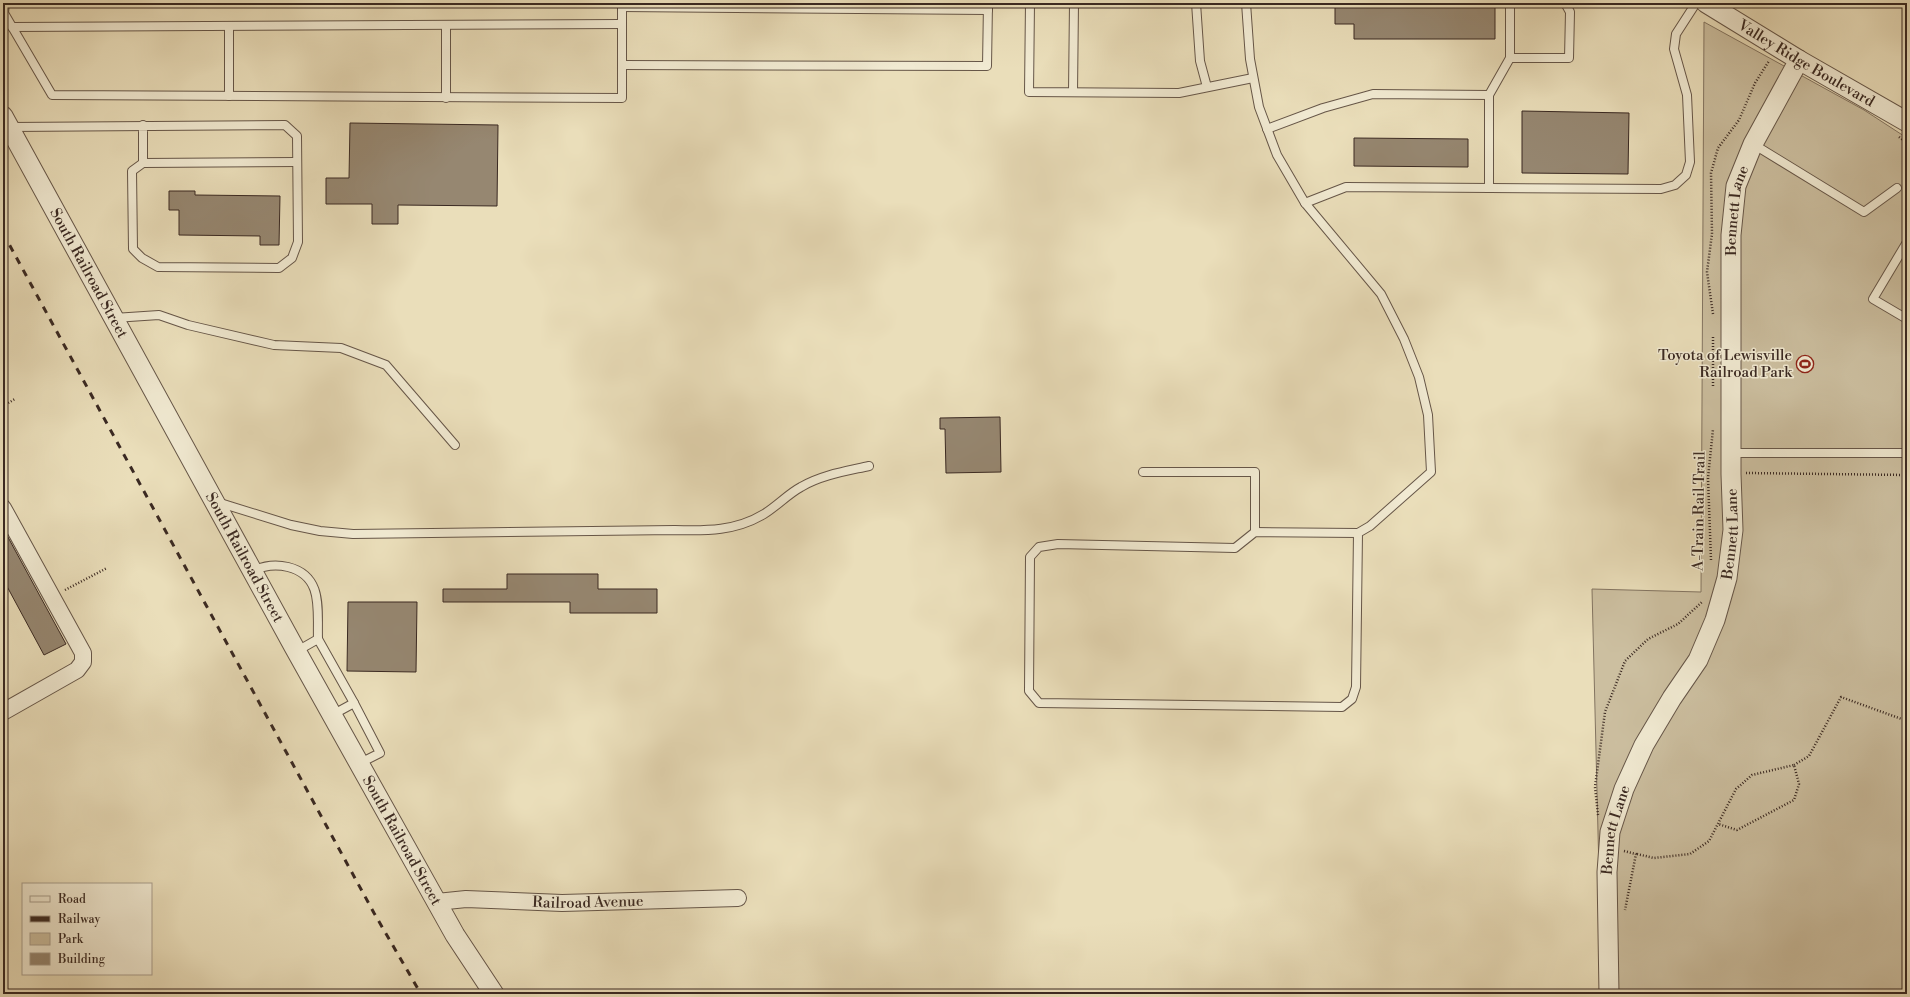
<svg xmlns="http://www.w3.org/2000/svg" width="1910" height="997" font-family="'Libre Bodoni',serif">
	<rect width="100%" height="100%" fill="#eadeba"/>
	<filter id="stains"><feTurbulence type="fractalNoise" baseFrequency=".005" numOctaves="4"/><feColorMatrix values="0 0 0 0 .2 0 0 0 0 .09 0 0 0 0 .02 0 0 0 .5 -.17"/></filter>
	<radialGradient id="worn" r=".72"><stop offset=".6" stop-color="#630" stop-opacity="0"/><stop offset="1" stop-color="#630" stop-opacity=".3"/></radialGradient>
	<path fill="#ccbfa0" stroke="#837461" d="M1704,22L1864,110L1907,138V994H1602L1592,589L1701,592Z"/>
	<g fill="#968771" stroke="#3a2922">
		<path d="M1335,3H1495V39H1354V24H1335Z"/>
		<path d="M1522,111L1629,113L1628,174L1522,173Z"/>
		<path d="M350,123L498,125L497,206L398,205V224H372V204H326V178H349Z"/>
		<path d="M1354,138L1468,139V167L1354,166Z"/>
		<path d="M169,191H195V195L280,196L279,245H260V236L179,235V210H169Z"/>
		<path d="M1000,417L1001,472L946,473L945,429H940V418Z"/>
		<path d="M3,528L66,644L44,655L3,579Z"/>
		<path d="M507,574H598V589H657V613H570V602H443V589H507Z"/>
		<path d="M348,602H417L416,672L347,671Z"/>
	</g>
	<g fill="none" stroke-linecap="round" stroke-linejoin="round">
		<defs>
			<g id="service">
				<path d="M5,3L4,13L52,95L622,98V3"/>
				<path d="M1030,3L1029,92L1179,93L1253,78"/>
				<path d="M1196,3L1200,61L1207,87"/>
				<path d="M1246,3L1250,59L1259,107L1277,155L1305,203L1381,294L1404,339L1419,377L1428,415L1431,472L1370,526L1358,533L1356,687L1352,699L1342,707L1039,703L1029,691L1030,557L1039,547L1058,544L1235,548L1255,532L1358,533"/>
				<path d="M622,7L988,10"/>
				<path d="M446,25V98"/>
				<path d="M229,26V96"/>
				<path d="M12,27L622,24"/>
				<path d="M1510,58H1569L1570,12L1565,3"/>
				<path d="M622,65L987,66L988,3"/>
				<path d="M1073,92L1074,3"/>
				<path d="M1489,95L1510,58V3"/>
				<path d="M10,127L285,125L297,136L298,242L292,258L279,268L158,267L142,258L133,249L132,171L143,163V125"/>
				<path d="M1267,129L1323,108L1373,94L1489,95V188"/>
				<path d="M1753,144L1864,212L1897,188"/>
				<path d="M143,163L297,162"/>
				<path d="M1305,203L1346,187L1661,189L1675,185L1686,175L1690,162L1687,95L1674,49L1676,34L1696,3"/>
				<path d="M1907,242L1873,299L1907,319"/>
				<path d="M114,318L159,315L188,325L274,345L341,348L386,365L455,445"/>
				<path d="M1731,453H1907"/>
				<path d="M1143,472H1255V532"/>
				<path d="M217,502L291,525L320,531L353,534L675,530C707,531 736,531 764,514C777,506 788,494 801,487C821,475 847,471 869,466"/>
				<path d="M253,571C265,565 275,564 288,567C324,576 317,610 318,639"/>
				<path d="M297,651L318,639L354,703"/>
				<path d="M332,715L354,703L380,753L360,763"/>
			</g>
			<g id="minor">
				<path d="M3,508L83,653V662L77,670L3,712"/>
				<path id="s1" d="M437,902L466,899L562,903L738,898"/>
			</g>
			<g id="tertiary">
				<path id="s2" d="M1706,3L1799,60L1907,122"/>
				<path id="s3" d="M3,116L294,647L455,935L494,994"/>
				<path id="s4" d="M1609,994L1607,872L1610,832L1624,789L1644,745L1672,698L1698,660L1715,620L1727,578L1733,530L1731,474V235L1736,186L1753,144L1799,60"/>
			</g>
		</defs>
		<use href="#service" stroke="#665648" stroke-width="10"/>
		<use href="#minor" stroke="#665648" stroke-width="18"/>
		<use href="#tertiary" stroke="#665648" stroke-width="21"/>
		<g stroke="#3a2922" stroke-width="2.5" stroke-dasharray="1 2" stroke-linecap="butt">
			<path d="M1899,137L1907,143"/>
			<path d="M1713,314L1707,272L1712,234L1711,173L1718,148L1739,120L1755,83L1769,61"/>
			<path d="M1713,337V388"/>
			<path d="M3,406L15,399"/>
			<path d="M1746,473L1907,475"/>
			<path d="M1711,560L1708,478L1713,429"/>
			<path d="M65,590L107,568"/>
			<path d="M1907,735L1905,741L1907,759"/>
			<path d="M1794,765L1809,756L1841,697L1907,721"/>
			<path d="M1598,815L1595,787L1605,712L1625,661L1648,639L1678,624L1703,601"/>
			<path d="M1624,851L1636,854L1625,910"/>
			<path d="M1637,854L1654,858L1690,854L1709,841L1736,789L1752,775L1794,765L1799,784L1794,800L1737,830L1718,824"/>
		</g>
		<use href="#service" stroke="#f1ead2" stroke-width="8"/>
		<use href="#minor" stroke="#f1ead2" stroke-width="16"/>
		<use href="#tertiary" stroke="#f1ead2" stroke-width="19"/>
		<path stroke="#3a2922" stroke-width="3" stroke-dasharray="7 7" stroke-linecap="butt" d="M3,233L374,913L421,994"/>
	</g>
	<defs>
		<symbol id="stadium-ring" viewBox="-11 -11 22 22"><circle r="9.5" fill="#f1ead2" stroke="#8f2418" stroke-width="1.5"/><path d="M0-5a6.5 5 0 1 0 0 10a6.5 5 0 1 0 0-10ZM-3.5-1.8h7v3.6h-7Z" fill="#8f2418"/></symbol>
	</defs>
	<g fill-rule="evenodd">
		<use href="#stadium-ring" x="1795" y="354" width="20" height="20"/>
	</g>
	<g text-anchor="middle" dominant-baseline="central" stroke-width="3" stroke-linejoin="round" paint-order="stroke">
		<g font-size="15" fill="#3a2922" stroke="#f1ead2">
			<text stroke="none"><textPath href="#s2" startOffset="117">Valley Ridge Boulevard</textPath></text>
			<text stroke="none"><textPath href="#s4" startOffset="812">Bennett Lane</textPath></text>
			<text stroke="none"><textPath href="#s3" startOffset="179">South Railroad Street</textPath></text>
			<text transform="translate(1699 511) rotate(-89)">A-Train Rail Trail</text>
			<text stroke="none"><textPath href="#s4" startOffset="488">Bennett Lane</textPath></text>
			<text stroke="none"><textPath href="#s3" startOffset="503">South Railroad Street</textPath></text>
			<text stroke="none"><textPath href="#s4" startOffset="165">Bennett Lane</textPath></text>
			<text stroke="none"><textPath href="#s3" startOffset="827">South Railroad Street</textPath></text>
			<text stroke="none"><textPath href="#s1" startOffset="151">Railroad Avenue</textPath></text>
		</g>
		<g font-size="15" fill="#3a2922" stroke="#f1ead2" text-anchor="end">
			<text x="1792" y="355">Toyota of Lewisville<tspan x="1792" dy="17">Railroad Park</tspan></text>
		</g>
	</g>
	<rect width="1910" height="997" fill="none" stroke="#eadeba" stroke-width="16"/>
	<rect x="4" y="4" width="1902" height="989" fill="none" stroke="#3a2922" stroke-width="2"/>
	<rect x="8" y="8" width="1894" height="981" fill="none" stroke="#3a2922"/>
	<rect x="22" y="883" width="130" height="92" fill="#f1ead2" stroke="#a89d8c"/>
	<rect x="30" y="896" width="20" height="6" fill="#f1ead2" stroke="#a89d8c"/>
	<text x="58" y="903" font-size="12" fill="#3a2922">Road</text>
	<rect x="30" y="916" width="20" height="6" fill="#3a2922" stroke="#a89d8c"/>
	<text x="58" y="923" font-size="12" fill="#3a2922">Railway</text>
	<rect x="30" y="933" width="20" height="12" fill="#ccbfa0" stroke="#a89d8c"/>
	<text x="58" y="943" font-size="12" fill="#3a2922">Park</text>
	<rect x="30" y="953" width="20" height="12" fill="#968771" stroke="#a89d8c"/>
	<text x="58" y="963" font-size="12" fill="#3a2922">Building</text>
	<rect width="100%" height="100%" filter="url(#stains)"/>
	<rect width="100%" height="100%" fill="url(#worn)"/>
</svg>
